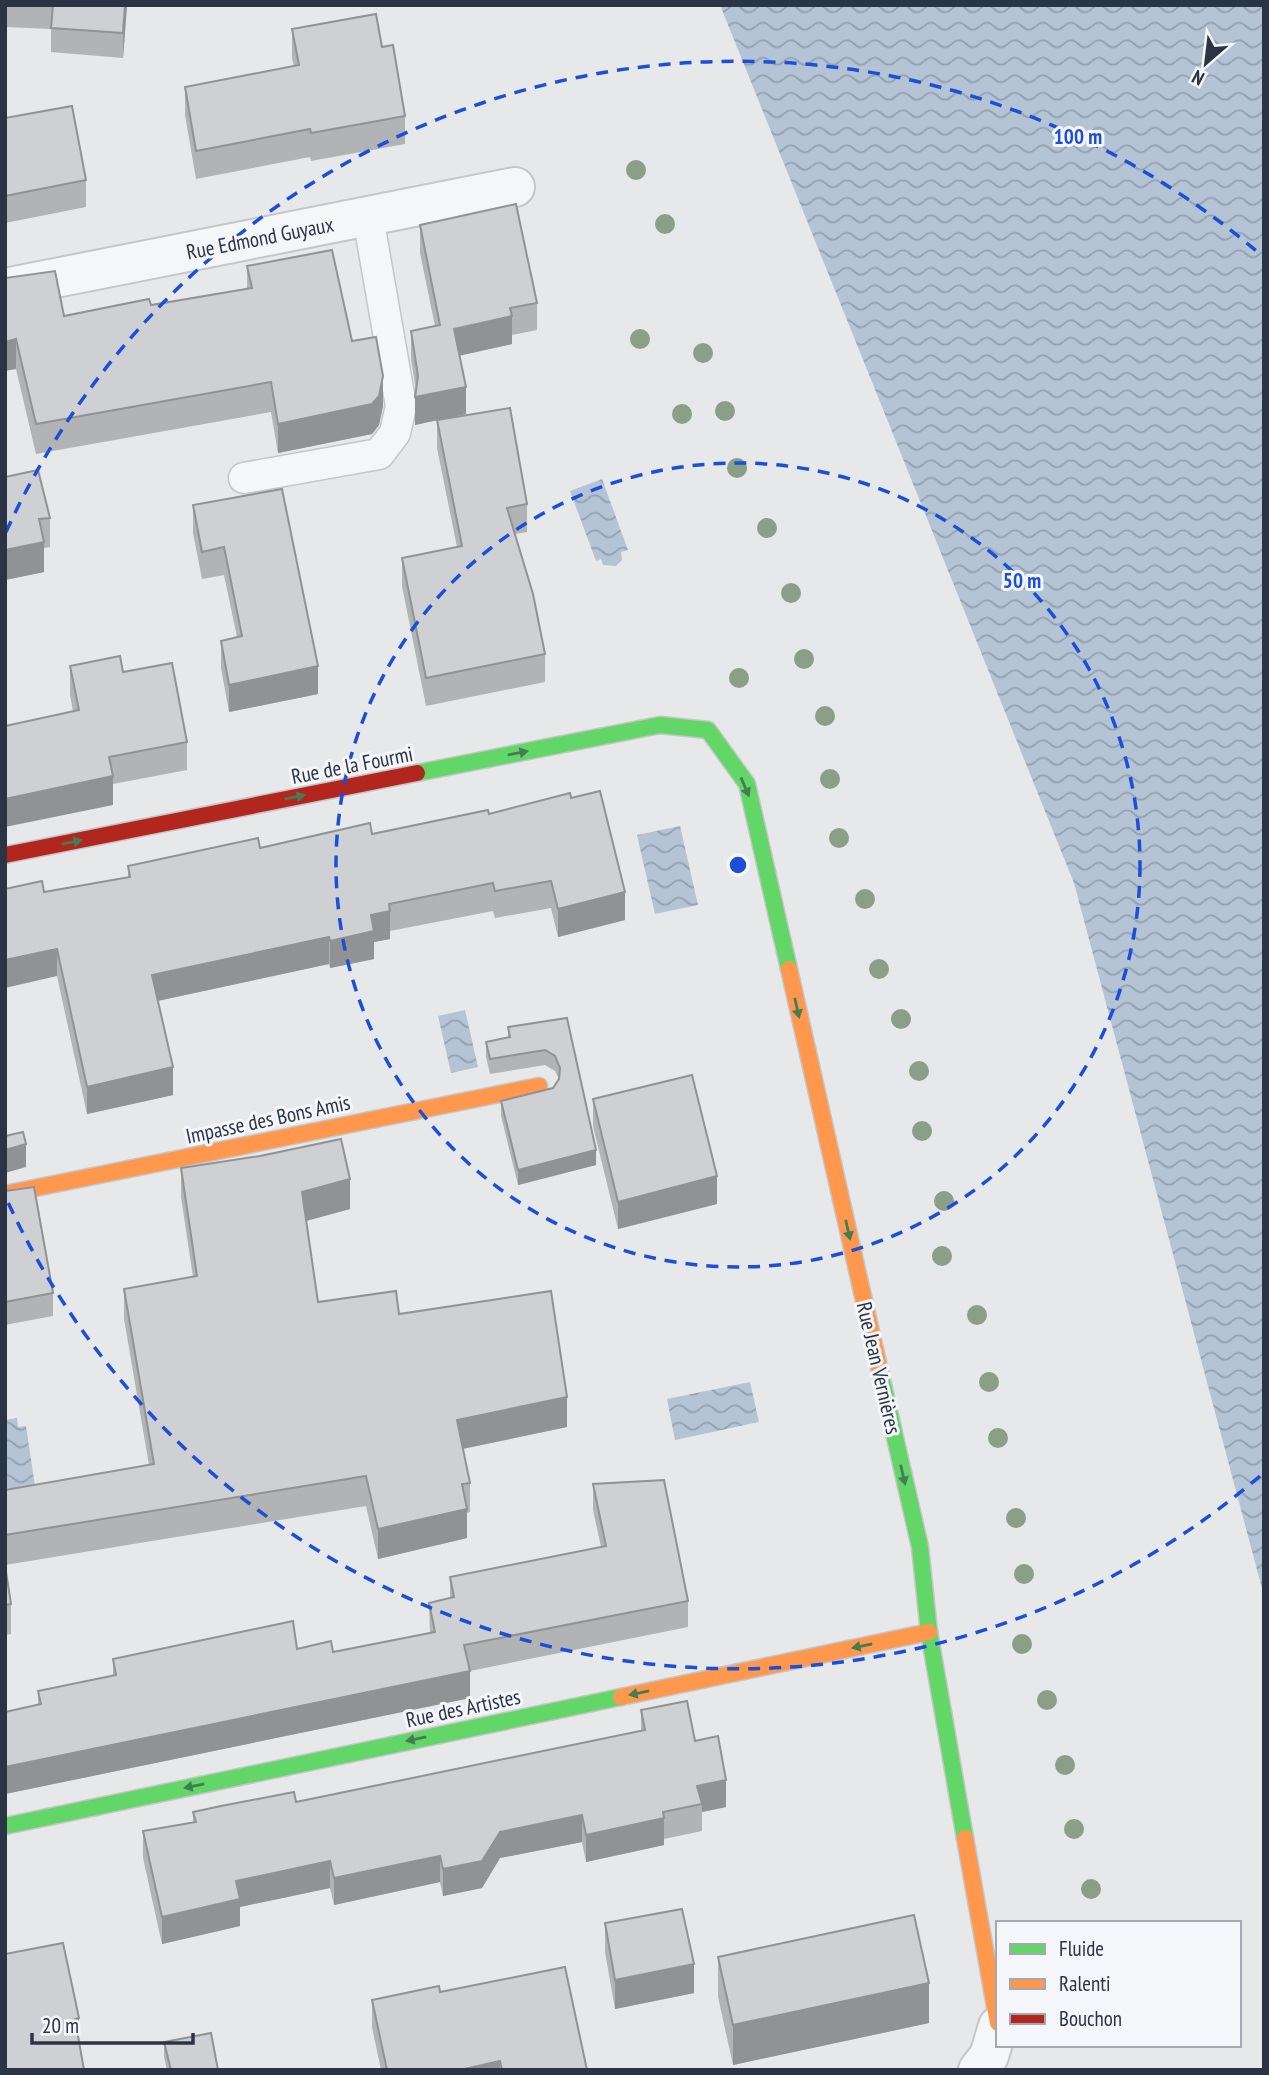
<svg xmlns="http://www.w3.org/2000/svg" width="1269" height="2075" font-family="'PT Sans Narrow',sans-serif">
	<defs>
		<pattern id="water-waves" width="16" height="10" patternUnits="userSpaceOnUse" patternTransform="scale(1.75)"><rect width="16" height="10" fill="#b4c4d5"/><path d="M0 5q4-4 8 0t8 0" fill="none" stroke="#93a0af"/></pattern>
	</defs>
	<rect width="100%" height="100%" fill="#e6e8ea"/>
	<g fill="url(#water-waves)">
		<path d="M720,5H1264V1596L1074,883Z"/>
		<path d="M602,479L628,550L621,552L622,560L616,566L603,565L601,559L596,561L570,491Z"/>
		<path d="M680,826L698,905L655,914L637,835Z"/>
		<path d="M465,1010L478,1067L451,1073L438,1016Z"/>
		<path d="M750,1382L759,1422L675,1440L667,1399Z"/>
		<path d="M17,1418L18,1427L26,1426L36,1493L5,1498V1420Z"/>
	</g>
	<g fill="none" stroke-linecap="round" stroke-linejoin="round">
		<defs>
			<path id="lane" d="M244,478L379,454L395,433L401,406L368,217"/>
			<g id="street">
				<path d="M5,288L515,187"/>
				<path d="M978,2070L989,2056L998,2026"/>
			</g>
			<g id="fast">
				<path d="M417,773L660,725L708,730L747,784L789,969"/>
				<path d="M881,1376L920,1547L929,1632L965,1838"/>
				<path d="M5,1826L621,1697"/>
			</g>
			<g id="slow">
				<path d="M789,969L881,1376"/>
				<path d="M5,1194L539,1086"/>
				<path d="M621,1697L929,1632"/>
				<path d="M965,1838L998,2023"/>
			</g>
			<path id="jam" d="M5,855L417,773"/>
		</defs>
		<use href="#lane" stroke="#c4c6c8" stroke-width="33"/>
		<use href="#street" stroke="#c4c6c8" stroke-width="42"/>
		<use href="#fast" stroke="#c4c6c8" stroke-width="19"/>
		<use href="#slow" stroke="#c4c6c8" stroke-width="19"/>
		<use href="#jam" stroke="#c4c6c8" stroke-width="19"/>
		<use href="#lane" stroke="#f5f6f7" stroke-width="30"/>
		<use href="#street" stroke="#f5f6f7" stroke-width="38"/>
		<use href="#fast" stroke="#63d668" stroke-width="16"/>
		<use href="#slow" stroke="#ff974d" stroke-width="16"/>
		<use href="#jam" stroke="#b3261e" stroke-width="16"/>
	</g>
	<g fill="#8a9e88">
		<circle cx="636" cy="170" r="10"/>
		<circle cx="665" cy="224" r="10"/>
		<circle cx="640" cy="339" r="10"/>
		<circle cx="703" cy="353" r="10"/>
		<circle cx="725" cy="411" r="10"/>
		<circle cx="682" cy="414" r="10"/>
		<circle cx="737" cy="468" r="10"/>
		<circle cx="767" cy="528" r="10"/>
		<circle cx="791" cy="593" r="10"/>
		<circle cx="804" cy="659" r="10"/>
		<circle cx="739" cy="678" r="10"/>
		<circle cx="825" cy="716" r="10"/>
		<circle cx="830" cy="779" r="10"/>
		<circle cx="839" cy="838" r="10"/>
		<circle cx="865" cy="899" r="10"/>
		<circle cx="879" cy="969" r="10"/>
		<circle cx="901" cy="1019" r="10"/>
		<circle cx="919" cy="1071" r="10"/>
		<circle cx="922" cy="1131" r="10"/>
		<circle cx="944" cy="1201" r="10"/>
		<circle cx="942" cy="1256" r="10"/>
		<circle cx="977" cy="1315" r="10"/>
		<circle cx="989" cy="1382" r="10"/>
		<circle cx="998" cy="1438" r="10"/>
		<circle cx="1016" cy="1518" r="10"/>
		<circle cx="1024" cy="1574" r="10"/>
		<circle cx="1022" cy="1644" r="10"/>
		<circle cx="1047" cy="1700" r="10"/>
		<circle cx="1065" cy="1765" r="10"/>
		<circle cx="1074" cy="1829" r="10"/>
		<circle cx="1091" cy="1889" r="10"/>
	</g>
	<g fill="#b1b3b5">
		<path d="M5,5H127L123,58L51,52V29L5,27Z"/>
		<path d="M292,29L382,47L405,116V144L311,161L310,157L196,179L185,115V87L294,66L292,58Z"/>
		<path d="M5,118L86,180V207L5,223Z"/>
		<path d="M420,225L537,303V330L512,335V344L459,355L466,414L446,418L527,504V532L515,534L545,654V682L426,706L402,586V558L457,547L437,448V420L415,425L416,390L411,359V331L435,326L420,253Z"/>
		<path d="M247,266L352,341L383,406L379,425L372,434L278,453L271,412L36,454L16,369L5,278L64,316L151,305L247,289Z"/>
		<path d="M5,477L50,518V547L44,548V572L5,580Z"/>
		<path d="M282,489L318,694L229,712L221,668V641L237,637L224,575L202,579L193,533V505Z"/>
		<path d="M70,666L123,672L187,742V770L113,784V805L73,711L70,695Z"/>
		<path d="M571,798L625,920L558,937L551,908L495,918L493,911L390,931V939L374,942V959L330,968L329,964L158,1001L173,1095L87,1114L57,976L44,892L128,878V866L260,848L372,834L489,814Z"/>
		<path d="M567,1018L596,1165L518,1185L501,1116V1101L553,1088L559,1079L555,1071L545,1065L490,1074L486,1057V1042L508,1037V1027Z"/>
		<path d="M593,1099L717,1204L618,1229L593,1126Z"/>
		<path d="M181,1168L350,1209L306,1221L318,1302L399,1314L567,1427L463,1449L470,1483V1512L467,1513V1538L378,1559L366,1506L5,1565V1490L149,1465L124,1319V1289L193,1277L181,1197Z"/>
		<path d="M5,1191L53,1293V1316L5,1325Z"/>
		<path d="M593,1484L688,1601V1627L470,1671V1698L5,1794V1712L38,1705V1691L113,1676V1659L297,1649L333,1652L430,1633L429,1603L450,1598V1577L601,1547L593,1510Z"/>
		<path d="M5,1565L11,1604V1634L5,1635Z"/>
		<path d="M641,1710L695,1741L726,1807L702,1812V1831L664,1839V1845L586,1862L582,1842L500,1858L482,1888L443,1896L440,1882L334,1905L330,1888L240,1907V1926L162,1944L143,1858V1831L193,1822V1812L296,1802L641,1731Z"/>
		<path d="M605,1923L694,1993L615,2009L605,1952Z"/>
		<path d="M718,1957L929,2023L733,2065L718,1997Z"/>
		<path d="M372,2000L587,2070H381L372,2027Z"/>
		<path d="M164,2042L218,2070H167L164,2057Z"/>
	</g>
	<g fill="#909294">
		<path d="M125,5H127L123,58V33Z"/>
		<path d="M512,316V344L454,357V329Z"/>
		<path d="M16,339V369L5,371V342Z"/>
		<path d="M383,376V406L379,425L372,434L278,453V424Z"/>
		<path d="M466,387V414L415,425V397Z"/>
		<path d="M44,542V572L5,580V550Z"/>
		<path d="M318,666V694L229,712V685Z"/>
		<path d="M113,776V805L5,827V799Z"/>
		<path d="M625,892V920L558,937V909Z"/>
		<path d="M390,911V939L374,942V959L330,968V941L371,915Z"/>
		<path d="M329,937V964L152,1002V975Z"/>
		<path d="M57,949V976L5,988V960Z"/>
		<path d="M173,1067V1095L87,1114V1087Z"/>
		<path d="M26,1144V1167L5,1173V1150Z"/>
		<path d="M596,1150V1165L518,1185V1170Z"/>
		<path d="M717,1176V1204L618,1229V1202Z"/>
		<path d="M350,1179V1209L302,1222V1192Z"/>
		<path d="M567,1397V1427L457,1450V1420Z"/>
		<path d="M467,1509V1538L378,1559V1529Z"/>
		<path d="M470,1671V1698L5,1794V1767Z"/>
		<path d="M726,1780V1807L702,1812V1804L697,1786Z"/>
		<path d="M582,1815V1842L500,1858L482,1888L443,1896V1869L500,1832Z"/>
		<path d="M664,1818V1845L586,1862V1835Z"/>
		<path d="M440,1856V1882L334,1905V1878Z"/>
		<path d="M330,1861V1888L240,1907V1926L162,1944V1917L236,1881Z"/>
		<path d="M694,1964V1993L615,2009V1980Z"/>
		<path d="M929,1983V2023L733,2065V2025Z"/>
		<path d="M79,2018V2046L75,2019Z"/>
		<path d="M500,2061V2070H460Z"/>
	</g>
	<g fill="#ced0d3" stroke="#909294" stroke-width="2">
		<path d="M53,5H125L123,33L51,28Z"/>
		<path d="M376,14L382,47L393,45L405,116L311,133L310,129L196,151L185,87L299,65L292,29Z"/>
		<path d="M72,106L86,180L5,196V118Z"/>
		<path d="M516,204L537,303L510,308L512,316L454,329L466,387L415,397L418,376L411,331L440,325L420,225Z"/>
		<path d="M332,250L352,341L376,337L383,376L379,396L372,404L278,424L271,382L36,424L16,339L5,342V278L55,271L64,316L149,299L151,305L252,288L247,266Z"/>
		<path d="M510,408L527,504L507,508L533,594L545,654L426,678L402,558L462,546L437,420Z"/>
		<path d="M38,470L50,518L39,519L44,542L5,550V477Z"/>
		<path d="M282,489L318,666L229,685L221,641L242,636L224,547L202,552L193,505Z"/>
		<path d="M120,656L123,672L172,663L187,742L109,757L113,776L5,799V726L79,710L70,666Z"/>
		<path d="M600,791L625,892L558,909L551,881L495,891L493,883L389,904L390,911L371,915L374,931L330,941L329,937L152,975L173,1067L87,1087L57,949L5,960V889L42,881L44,892L130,877L128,866L258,838L260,848L370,823L372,834L488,810L489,814L570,793L571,798Z"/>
		<path d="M567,1018L596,1150L518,1170L501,1101L553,1088L559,1079L560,1068L555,1056L545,1050L490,1059L486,1042L510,1037L508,1027Z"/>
		<path d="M692,1075L717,1176L618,1202L593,1099Z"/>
		<path d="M23,1132L26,1144L5,1150V1136Z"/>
		<path d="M341,1139L350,1179L302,1192L318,1302L396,1291L399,1314L551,1291L567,1397L457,1420L470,1483L462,1484L467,1509L378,1529L366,1476L5,1535V1490L154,1464L124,1289L197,1276L181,1168L260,1156Z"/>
		<path d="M34,1187L53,1293L5,1302V1191Z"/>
		<path d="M664,1480L688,1601L464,1645L470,1671L5,1767V1712L41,1704L38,1691L116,1675L113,1659L293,1621L297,1649L331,1641L333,1652L435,1632L429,1603L454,1597L450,1577L606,1546L593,1484Z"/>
		<path d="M5,1565L11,1604L5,1605Z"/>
		<path d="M687,1701L695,1741L718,1736L726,1780L697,1786L702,1804L663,1812L664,1818L586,1835L582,1815L500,1832L482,1861L443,1869L440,1856L334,1878L330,1861L236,1881L240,1899L162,1917L143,1831L196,1822L193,1812L221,1806L294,1792L296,1802L645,1730L641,1710Z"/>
		<path d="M682,1909L694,1964L615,1980L605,1923Z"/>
		<path d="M914,1915L929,1983L733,2025L718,1957Z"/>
		<path d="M63,1943L79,2018L75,2019L84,2070H5V1954Z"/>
		<path d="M565,1967L587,2070H502L500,2061L460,2070H387L372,2000L439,1986L440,1992Z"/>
		<path d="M211,2033L218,2070H171L164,2042Z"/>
	</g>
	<defs><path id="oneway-solid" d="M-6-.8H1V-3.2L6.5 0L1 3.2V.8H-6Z" transform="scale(1.75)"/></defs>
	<g fill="#447d55">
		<use href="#oneway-solid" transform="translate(518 753) rotate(-11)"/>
		<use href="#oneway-solid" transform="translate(745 787) rotate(67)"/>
		<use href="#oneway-solid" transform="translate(295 797) rotate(-11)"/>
		<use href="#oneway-solid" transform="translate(72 842) rotate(-11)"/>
		<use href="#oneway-solid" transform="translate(797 1008) rotate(77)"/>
		<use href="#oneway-solid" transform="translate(848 1230) rotate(77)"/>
		<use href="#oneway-solid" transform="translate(903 1475) rotate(77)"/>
		<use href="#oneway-solid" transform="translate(862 1646) rotate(168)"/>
		<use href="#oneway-solid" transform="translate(639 1693) rotate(168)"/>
		<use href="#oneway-solid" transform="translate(416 1739) rotate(168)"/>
		<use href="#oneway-solid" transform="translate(194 1786) rotate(168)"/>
	</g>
	<g fill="none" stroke="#1d4ed8" stroke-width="3.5" stroke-dasharray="12 9">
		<circle cx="738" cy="865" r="402"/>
		<path d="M1260 1476A804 804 0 0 1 6 1198M6 532A804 804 0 0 1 1260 254"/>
	</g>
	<g text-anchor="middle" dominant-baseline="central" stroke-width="6" stroke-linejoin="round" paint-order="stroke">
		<g font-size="21" fill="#2b3445" stroke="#f4f6f9">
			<text transform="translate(260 238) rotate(-11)">Rue Edmond Guyaux</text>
			<text transform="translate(352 765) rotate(-11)">Rue de la Fourmi</text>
			<text transform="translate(268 1119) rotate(-12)">Impasse des Bons Amis</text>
			<text transform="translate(879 1368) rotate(77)">Rue Jean Vernières</text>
			<text transform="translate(463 1708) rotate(-12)">Rue des Artistes</text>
		</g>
	</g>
	<circle cx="738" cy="865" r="10" fill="#1d4ed8" stroke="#f4f6f9" stroke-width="3.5"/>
	<g font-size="21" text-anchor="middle" font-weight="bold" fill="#1d4ed8" stroke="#f4f6f9" stroke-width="6" stroke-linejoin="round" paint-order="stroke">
		<text x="1078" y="144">100 m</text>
		<text x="1022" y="588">50 m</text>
	</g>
	<rect width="1269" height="2075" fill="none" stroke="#2b3445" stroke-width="14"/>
	<rect x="996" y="1921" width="245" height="126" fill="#f4f6f9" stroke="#a4a8b1" stroke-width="2"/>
	<rect x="1010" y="1944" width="35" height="10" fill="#63d668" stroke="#a4a8b1" stroke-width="2"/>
	<text x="1059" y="1956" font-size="21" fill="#2b3445">Fluide</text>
	<rect x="1010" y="1979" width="35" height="10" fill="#ff974d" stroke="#a4a8b1" stroke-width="2"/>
	<text x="1059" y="1991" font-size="21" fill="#2b3445">Ralenti</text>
	<rect x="1010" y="2014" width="35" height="10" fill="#b3261e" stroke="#a4a8b1" stroke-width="2"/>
	<text x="1059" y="2026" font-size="21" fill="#2b3445">Bouchon</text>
	<g transform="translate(1206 63) rotate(208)" stroke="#f4f6f9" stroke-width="5" paint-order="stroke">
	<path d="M0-5L12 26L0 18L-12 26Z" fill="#2b3445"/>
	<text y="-10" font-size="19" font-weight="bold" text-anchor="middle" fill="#2b3445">N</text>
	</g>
	<path d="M32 2033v10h161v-10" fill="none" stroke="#2b3445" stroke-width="3.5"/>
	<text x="42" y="2033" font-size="21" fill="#2b3445" stroke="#f4f6f9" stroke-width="5" paint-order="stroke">20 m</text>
</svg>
